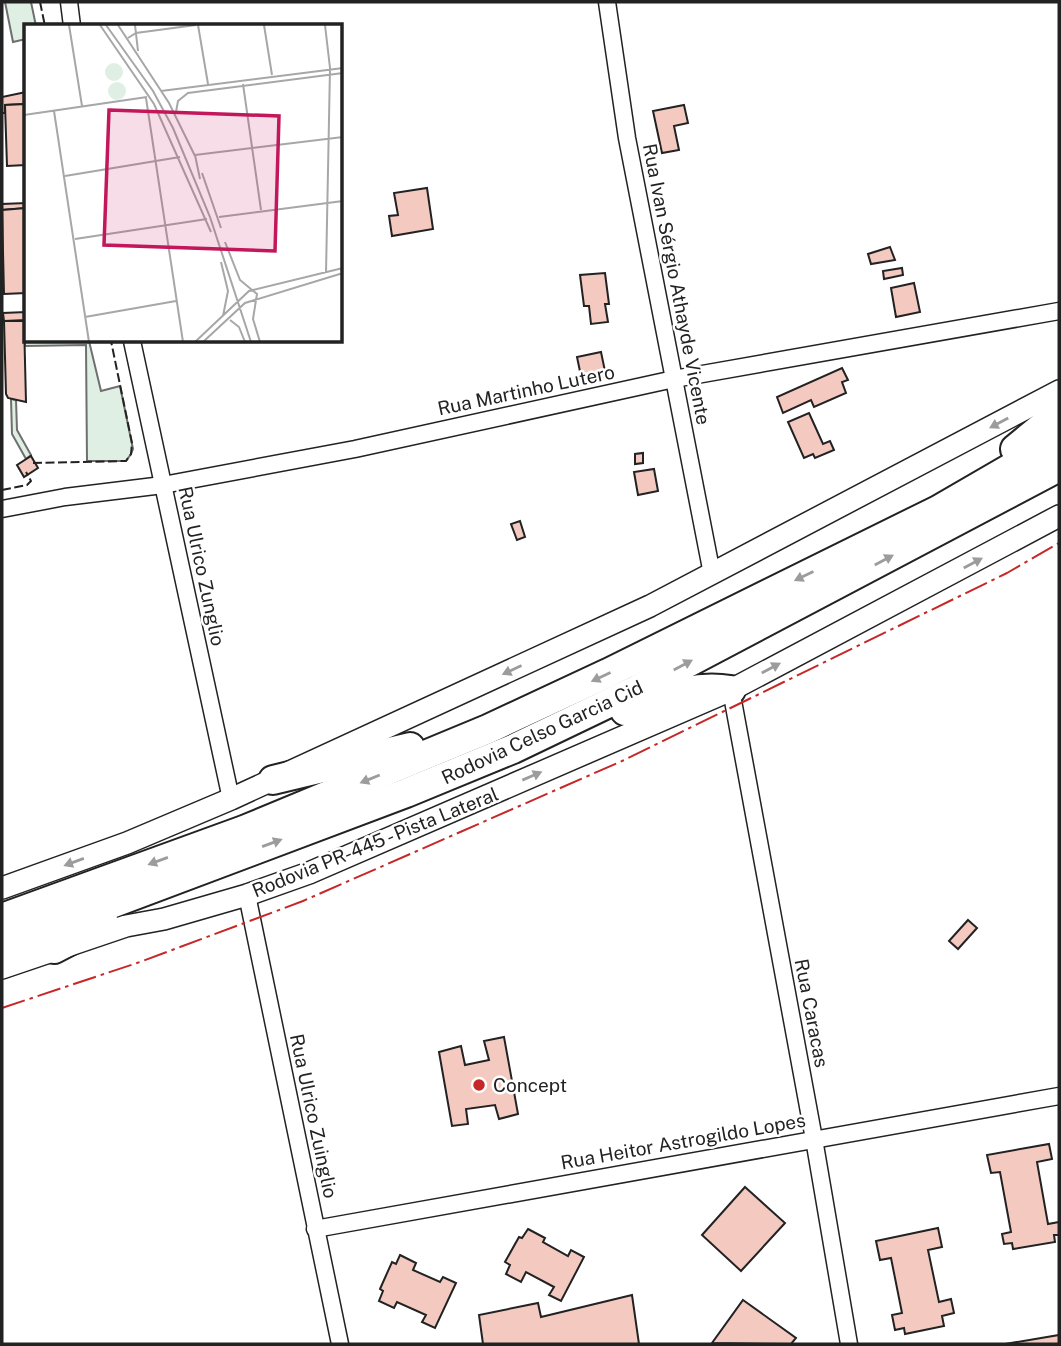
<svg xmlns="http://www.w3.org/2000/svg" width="1061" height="1346" font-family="'Public Sans',sans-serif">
	<rect width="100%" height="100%" fill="#fff"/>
	<g fill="#e0efe3" stroke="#6f6f6f" stroke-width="2">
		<path d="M5,2H31L36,26H26V39L13,42Z"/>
		<path d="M24,321H26V341H89L101,391L120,386L133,449L131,454L126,461H87L86,345L25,346Z"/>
		<path d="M11,399L16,400L17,430L31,455L26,459L12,434Z"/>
	</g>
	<g fill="#f3c9c0" stroke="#222" stroke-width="2">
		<path d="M26,92V104L5,105V113H2V97Z"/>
		<path d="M26,104V165L7,166L5,105Z"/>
		<path d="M684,105L688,123L674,126L679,150L662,153L653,111Z"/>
		<path d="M427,188L433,229L392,236L389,216L398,215L394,193Z"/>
		<path d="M26,203V208L2,210V204Z"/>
		<path d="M26,208V293L4,294L2,210Z"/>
		<path d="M890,247L895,260L871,264L868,254Z"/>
		<path d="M902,268L903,275L884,279L883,271Z"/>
		<path d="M605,273L609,304H605L608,322L591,324L589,306H584L580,275Z"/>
		<path d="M914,283L920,312L896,317L891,288Z"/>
		<path d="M26,312V320L4,321L3,313Z"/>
		<path d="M4,321H24L26,402L8,398L6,394Z"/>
		<path d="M601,352L606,376L582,381L577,357Z"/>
		<path d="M842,368L848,380L842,382L846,393L814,407L811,400L783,413L777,397Z"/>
		<path d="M809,413L823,444L830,441L834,450L815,458L813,454L804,458L788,422Z"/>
		<path d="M643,453V463L635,464V454Z"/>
		<path d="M31,456L38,468L24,477L17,465Z"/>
		<path d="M654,469L658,491L638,495L634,472Z"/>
		<path d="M520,521L525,537L517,540L511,524Z"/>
		<path d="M968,920L977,928L958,949L949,941Z"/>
		<path d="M504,1037L518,1114L499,1119L495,1105L466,1109L468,1124L452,1126L439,1052L461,1046L465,1065L489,1060L484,1041Z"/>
		<path d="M1049,1144L1052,1159L1037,1162L1048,1224L1059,1222V1235H1054L1055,1242L1013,1249L1012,1243L1004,1244L1002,1234L1011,1232L1000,1172L991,1173L987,1155Z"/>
		<path d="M745,1187L785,1223L741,1271L702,1235Z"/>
		<path d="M938,1228L942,1247L928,1250L939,1302L951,1299L954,1313L942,1316L944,1326L905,1334L904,1328L895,1330L892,1315L902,1313L891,1258L880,1260L876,1241Z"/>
		<path d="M528,1229L545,1238L543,1242L568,1256L571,1250L584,1257L561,1301L549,1295L554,1287L526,1272L521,1282L506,1274L510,1265L505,1262L519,1237L522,1238Z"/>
		<path d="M400,1255L416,1263L413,1270L440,1282L443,1277L456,1283L435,1328L422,1322L426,1315L397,1302L394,1308L379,1301L383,1291L380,1289L392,1262L396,1264Z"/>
		<path d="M632,1295L639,1344H483L479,1315L538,1303L541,1317Z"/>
		<path d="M743,1300L796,1338L791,1344L712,1343Z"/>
		<path d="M1059,1335V1344H1005Z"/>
	</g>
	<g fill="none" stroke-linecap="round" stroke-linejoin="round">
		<defs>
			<g id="street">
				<path d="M69,2L72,26"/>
				<path d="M607,2L627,138L712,574"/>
				<path d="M132,341L231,799"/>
				<path d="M2,509L65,497L163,485L355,449L674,379L1059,311"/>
				<path d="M731,690L814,1139L849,1344"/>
				<path d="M247,895L340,1344"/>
				<path d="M315,1229L1059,1096"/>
			</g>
			<g id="secondary">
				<path d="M2,888L127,843L231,799L650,606L1059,391"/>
				<path d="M2,968L126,926L164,919L247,895L309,873L731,690L1059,516"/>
			</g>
			<g id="highway">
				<path d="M1015,449L1059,413"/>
				<path d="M625,711C664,698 689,684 731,690"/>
				<path d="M273,780L410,747"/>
				<path d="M2,918L244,830L488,729L608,673L938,510L1059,440"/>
				<path d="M2,945L406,793L513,749L638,689L1059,467"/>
				<path d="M54,949L104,923"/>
			</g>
		</defs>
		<use href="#street" stroke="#222" stroke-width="19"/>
		<use href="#secondary" stroke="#222" stroke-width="24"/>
		<use href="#highway" stroke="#222" stroke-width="32"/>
		<use href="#street" stroke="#fff" stroke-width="16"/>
		<use href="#secondary" stroke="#fff" stroke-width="21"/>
		<use href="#highway" stroke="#fff" stroke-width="28"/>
		<g stroke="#222" stroke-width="2" stroke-dasharray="9 3.5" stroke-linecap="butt">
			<path d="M40,2L45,26"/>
			<path d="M33,463L126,461L131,454L132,443L111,341"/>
			<path d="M2,490L27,485L31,481L26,472"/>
		</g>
		<path stroke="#c62828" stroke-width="2" stroke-dasharray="24 5 3.5 5" stroke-linecap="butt" d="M2,1008L140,962L303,901L622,761L1007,573L1059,543"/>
	</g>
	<defs><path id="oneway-solid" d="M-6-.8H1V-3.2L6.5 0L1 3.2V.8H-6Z" transform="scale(1.75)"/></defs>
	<g fill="#9c9c9c">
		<use href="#oneway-solid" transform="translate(999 423) rotate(152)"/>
		<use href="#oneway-solid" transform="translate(884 560) rotate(-28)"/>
		<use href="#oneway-solid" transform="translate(973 563) rotate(-28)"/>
		<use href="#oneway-solid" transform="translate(804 576) rotate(154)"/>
		<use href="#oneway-solid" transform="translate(683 665) rotate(-28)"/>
		<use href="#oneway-solid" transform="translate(771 668) rotate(-28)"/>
		<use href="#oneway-solid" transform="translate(512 670) rotate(155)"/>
		<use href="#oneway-solid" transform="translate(601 677) rotate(155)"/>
		<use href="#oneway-solid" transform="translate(532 776) rotate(-23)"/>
		<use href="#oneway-solid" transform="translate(370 779) rotate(158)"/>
		<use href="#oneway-solid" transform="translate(272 843) rotate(-20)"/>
		<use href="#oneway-solid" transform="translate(158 861) rotate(160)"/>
		<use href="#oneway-solid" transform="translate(74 862) rotate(160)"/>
	</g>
	<circle fill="#c62828" stroke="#fff" stroke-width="2.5" cx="479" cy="1085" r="7"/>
	<g text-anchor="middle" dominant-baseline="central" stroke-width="5" stroke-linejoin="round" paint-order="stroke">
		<g font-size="19" fill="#222" stroke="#fff">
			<text transform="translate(677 284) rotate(79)">Rua Ivan Sérgio Athayde Vicente</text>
			<text transform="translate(526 390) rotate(-12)">Rua Martinho Lutero</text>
			<text transform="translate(202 566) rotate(78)">Rua Ulrico Zunglio</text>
			<text transform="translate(542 732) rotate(-25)">Rodovia Celso Garcia Cid</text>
			<text transform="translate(375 842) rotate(-22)">Rodovia PR-445 - Pista Lateral</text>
			<text transform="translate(812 1013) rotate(79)">Rua Caracas</text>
			<text transform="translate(314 1116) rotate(78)">Rua Ulrico Zuinglio</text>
			<text transform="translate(683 1141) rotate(-10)">Rua Heitor Astrogildo Lopes</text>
		</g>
		<g font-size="19" fill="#222" stroke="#fff" text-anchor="start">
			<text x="493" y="1085">Concept</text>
		</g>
	</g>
	<g transform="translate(24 24)">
		<rect width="318" height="318" fill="#fff"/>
		<path d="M81 48a9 9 0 1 1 18 0a9 9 0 1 1-18 0ZM84 67a9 9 0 1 1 18 0a9 9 0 1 1-18 0Z" fill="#e0efe3"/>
		<path fill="none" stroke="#a7a7a7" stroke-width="2" d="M45,1L58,82M76,1L130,80L187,208M82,1L129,67L149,104L186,193L227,318M94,1L145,79L171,132M111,1L114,27M174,1L184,60M240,1L248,51M301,1L306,44L302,249M104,14L112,9L172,1M219,60L237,186M137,67L319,44M122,74L159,318M30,87L65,318M152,88L154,77L164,69L319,49M0,91L123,73M171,131L319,113M171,131L176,155M178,149L197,204M41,152L156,133M195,193L319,177M51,215L183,195M201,218L216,256L233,270L229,295L236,318M197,238L204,267L199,292M61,293L152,277M206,296L215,303L221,318M171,318L225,267L319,244M179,318L221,279L319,249"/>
		<path fill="#c2185b" fill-opacity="0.15" stroke="#c2185b" stroke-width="3.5" d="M85,86L255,92L251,227L80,221Z"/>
		<rect width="318" height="318" fill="none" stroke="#222" stroke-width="3.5"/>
	</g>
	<rect width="1061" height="1346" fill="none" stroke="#222222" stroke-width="7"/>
</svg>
